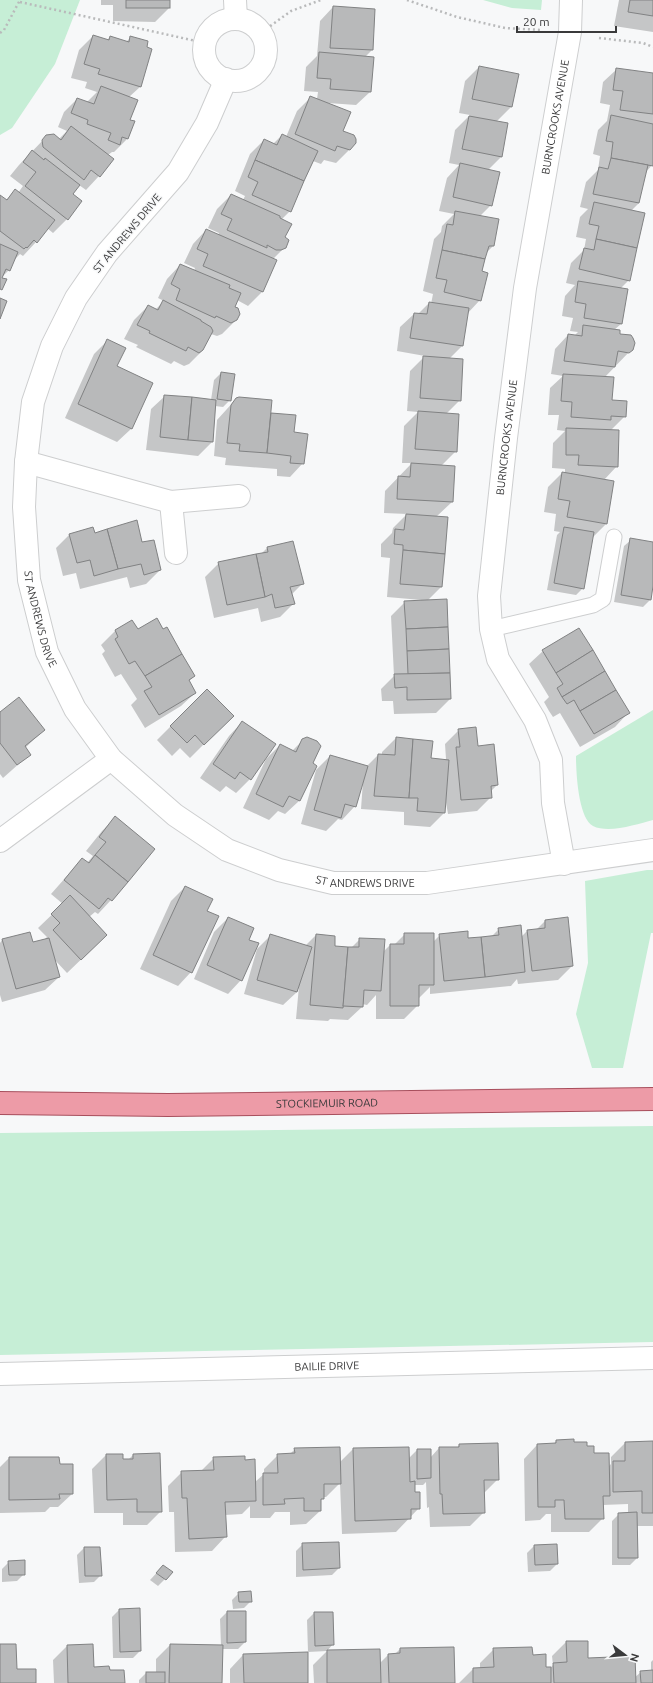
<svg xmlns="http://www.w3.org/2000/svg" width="653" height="1683" font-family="Ubuntu,sans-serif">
	<rect width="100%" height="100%" fill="#f7f8f9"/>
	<g fill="#c6eed6">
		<path d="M0,0H80L55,64L12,128L0,135Z"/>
		<path d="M483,0H542L541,10L512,8Z"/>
		<path d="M653,710V820C637,824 609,834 593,826C578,818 576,771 576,756Z"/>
		<path d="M647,870H653V933H651L623,1068H592L576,1014L588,963L585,881Z"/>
		<path d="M653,1126V1342L0,1355V1133Z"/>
	</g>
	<g fill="#0003">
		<path d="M101,0H169V8L155,22L113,21V5H101Z"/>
		<path d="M619,0H653V32L614,26Z"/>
		<path d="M333,7L372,50L365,57L370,92L356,105L328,103L350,149L336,163L324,160L321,164L313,161L290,211L281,220L285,247L272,260L276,261L262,292L248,306L237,300L233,307L236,320L222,334L217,336L211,334L203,350L189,364L184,366L174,361L171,364L136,347L138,345L124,339L134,320L148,306L155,310L164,301L158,298L167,279L180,265L194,271L195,268L184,263L193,244L206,230L218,235L219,233L208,228L217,209L231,195L243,200L245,196L235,191L250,154L264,140L273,144L282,135L286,137L297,111L311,97L317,99L318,92L304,91L306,67L317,56L320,21Z"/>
		<path d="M93,36L107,40L110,37L126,42L131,37L145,48L151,49L140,87L129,97L127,139L114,152H112L108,155L99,176L86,190L79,185L72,194L67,219L53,233L47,228L36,242L23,256L20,254L13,261L9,270L1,278L0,290V196L6,200L15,191L18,193L23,186L10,176L19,165L47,136L59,139L67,131L58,127L64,112L77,99L87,102L97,92L85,88L87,82L71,78L79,50Z"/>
		<path d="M479,67L518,75L511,107L496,122L507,124L501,157L488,170L491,205L480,216L493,246L486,253L481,272L480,300L467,314L462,346L449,359L460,400L446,414L456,451L441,466L452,502L436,517L441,587L427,601L450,699L436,713L394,714L393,701H382L381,689L394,676L391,616L405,602L421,601V600L387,597L390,558L381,557V544L392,533L393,528L407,514L384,513L385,491L412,463H402L404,426L418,412L407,411L410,371L425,356L397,351L400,327L414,314H418L429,303L431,304L433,294L423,291L434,239L441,232L442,226L454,214L439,211L447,178L459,165L449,163L455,130L470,115L459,113L465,81Z"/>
		<path d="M617,69L653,74V164L645,173L639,203L631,211L629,280L621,288V324L614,330L632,349L604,378L611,401L625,416L611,430L617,466L604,480L606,524L592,538L583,588L576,595L547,590L557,535L560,532L554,531L556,514L544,512L548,487L562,473L565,474V469L552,468L553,443L565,431L557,430L559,415H548L550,388L563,376L551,374L555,349L568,335L574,336L578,332L570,331L573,318L562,316L565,296L575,285L566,283L571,263L584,250L586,239L576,237L580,217L588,209L580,207L586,182L598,170L600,156L593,154L598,130L607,121L610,105L600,103L603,82Z"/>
		<path d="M108,340L116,367L151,384L131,429L117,442L65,418L94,354Z"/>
		<path d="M221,373L230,400L223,407L215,406L212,442L198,456L146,450L151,409L165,396L211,400L214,380Z"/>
		<path d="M236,399L270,413L294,416L293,433L303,463L290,477L277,476V469L225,465L226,458L214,456L217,420Z"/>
		<path d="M70,534L141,543L160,570L146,584L130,588L127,577L80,589L76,573L63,576L56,548Z"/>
		<path d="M631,540L653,544V580L650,600L643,607L614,602L624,546Z"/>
		<path d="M267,548L303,583L291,595L294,603L280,617L261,622L258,608L214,618L205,577L219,563L260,555Z"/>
		<path d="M132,621L138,630L194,676L188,682L195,693L181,706L145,728L131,705L137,699L121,674L115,677L102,654L105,651L101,645L115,631Z"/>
		<path d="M543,651L628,713L615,727L580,747L560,713L553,717L549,711L544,702L549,697L529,664Z"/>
		<path d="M207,690L232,716L190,758L180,748L172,756L157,740Z"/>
		<path d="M0,713L44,730L25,748L30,754L3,778L0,774Z"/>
		<path d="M242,722L250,779L236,793L226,786L220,792L200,778L229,736Z"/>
		<path d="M459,730L477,747L497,785L490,792L491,797L477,811L448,814L445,797L444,813L430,827L404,825V812L361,809L363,781L355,806L342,820L338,819L326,831L301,824L316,770L330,756L367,766L378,755H382V752L396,738L430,759L445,760L446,759L445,744Z"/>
		<path d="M303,740L311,764L299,801L285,814L278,811L269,820L243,808L266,759L280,745L292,751Z"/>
		<path d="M115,818L111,900L98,914L95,912L89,917L92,949L67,973L54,959L59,977L45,990L2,1002L0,995V943L2,940L33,943L44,940L47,937L38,928L63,904L51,894L82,859L87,863L93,856L86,851L102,831Z"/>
		<path d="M185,887L206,911L191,972L178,986L140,969L171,901Z"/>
		<path d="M228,918L248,940L241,980L228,994L194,979L214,932Z"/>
		<path d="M545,921L572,966L558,980L518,984L517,979L511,986L430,994V987L419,998L418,1005L404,1019H376V995L367,1005L362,1004V1007L348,1020L330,1019L328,1021L296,1019L299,986L297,992L283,1005L244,994L257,949L271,935L305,946L316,935L334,947L351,948L360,939L383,952L390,945H394L405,934L433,942L440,935L467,939L491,937L499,929L521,937L527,931L536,930Z"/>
		<path d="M556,1441L586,1447L608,1467L611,1464V1457L625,1443L653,1442V1526H636L637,1558L630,1565H612V1521L619,1514H628V1504L603,1505V1518L589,1532H551V1514H546L540,1520L525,1521L524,1459L537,1445H553Z"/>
		<path d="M459,1445L498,1479L484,1493V1512L470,1526L430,1527L429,1507L427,1508L426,1482L423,1485H414V1493L419,1508L396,1532L342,1534L340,1483L326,1497H323L320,1502V1511L306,1524L290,1525V1512H275L270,1518H250V1506L242,1514L225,1515V1537L212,1551L175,1552L174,1512H169L168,1486L182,1472H200L214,1458L244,1461L255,1482L264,1474V1469L278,1455H289L295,1449L339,1463L353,1449L408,1459L417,1450L430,1458L439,1448H457Z"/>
		<path d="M106,1455L122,1460H128L133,1455L161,1511L147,1525H123V1513H94L92,1469Z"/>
		<path d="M9,1458L59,1465L72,1494L58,1507H50L45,1512L0,1513V1467Z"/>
		<path d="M303,1544L339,1568L332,1575L296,1577V1551Z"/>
		<path d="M534,1546L557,1564L550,1571L528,1572L527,1553Z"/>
		<path d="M84,1548L101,1575L94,1582L79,1583L77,1555Z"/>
		<path d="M9,1562L24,1574L17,1581L2,1582V1569Z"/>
		<path d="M163,1566L165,1579L158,1586L150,1580Z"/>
		<path d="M239,1593L251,1601L244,1608L233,1609L232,1600Z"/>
		<path d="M119,1610L140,1651L133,1658H113L112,1617Z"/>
		<path d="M227,1612H245V1642L238,1649H222L221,1683H139V1680L146,1673H156V1659L170,1645L221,1646L220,1619Z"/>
		<path d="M314,1613L333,1644L327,1651L379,1650L380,1663L388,1655L395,1654L400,1649L454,1683H314L313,1665L327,1651L308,1652L307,1620Z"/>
		<path d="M566,1642L587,1659L634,1678L641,1672L651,1671V1662L653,1660V1683H459L473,1669H480V1663L494,1649L532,1656L545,1668H550L553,1665L552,1656Z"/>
		<path d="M67,1646L93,1668L109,1671L124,1683H54L53,1660Z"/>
		<path d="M243,1655L307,1683H230V1669Z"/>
	</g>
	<g fill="#b8b9ba" stroke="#818283">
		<rect x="126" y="0" width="44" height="8"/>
		<path d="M630,0H653V16L628,12Z"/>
		<path d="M333,6L375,9L373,50L330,48Z"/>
		<path d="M93,35L109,40L110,36L129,42L130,36L148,41L147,47L152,49L141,87L98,74L100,69L84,64Z"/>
		<path d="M319,52L374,57L371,92L330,89L331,79L317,78Z"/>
		<path d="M479,66L519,74L512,107L472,99Z"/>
		<path d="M616,68L653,73V114L620,110L623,91L613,90Z"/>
		<path d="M101,86L138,100L130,120L135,121L128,139L122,137L120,145L108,140L111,133L87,124L88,120L71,113L77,98L94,104Z"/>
		<path d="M310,96L351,112L343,131L354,135L356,139V143L350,150L337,146L335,151L295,134Z"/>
		<path d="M611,115L653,124V166L611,158L613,142L606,141Z"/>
		<path d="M469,116L508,123L502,157L462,149Z"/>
		<path d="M71,126L114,159L100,177L91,170L84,180L43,147L42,140L46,135L54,134L61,140Z"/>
		<path d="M282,134L318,151L304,181L255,160L264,139L277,145Z"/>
		<path d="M32,150L44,160L45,158L80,185L73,194L82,201L68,220L25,186L36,172L23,162Z"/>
		<path d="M611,158L648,165L639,203L593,194L599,167L608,169Z"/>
		<path d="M255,160L304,181L291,212L252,195L258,182L248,177Z"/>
		<path d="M460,163L500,172L492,206L453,197Z"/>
		<path d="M15,189L55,220L37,243L34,240L27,248L26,247L24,249L0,231V195L7,200Z"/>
		<path d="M231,194L280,216V218L292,224L285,237L289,240L286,248L281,250H276L267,245V248L227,230L232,219L221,214Z"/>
		<path d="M594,202L645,213L637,248L596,239L599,226L589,224Z"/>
		<path d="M455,211L499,219L494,246H489L485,259L442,250L447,224L453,225Z"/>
		<path d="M206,229L277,260L263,292L203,266L208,254L197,249Z"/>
		<path d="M596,239L637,248L630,281L579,269L584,248L594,250Z"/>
		<path d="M0,244L18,252L10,271L6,269L2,278L7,279L2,290L0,289Z"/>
		<path d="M442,250L485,259L482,271L488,273L481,301L444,292L447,280L436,278Z"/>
		<path d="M180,264L230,285L229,288L241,293L235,307L238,308L240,314L237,320L231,323L216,316L215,318L176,300L180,289L171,284Z"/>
		<path d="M578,281L628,289L622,324L584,318L586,304L575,302Z"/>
		<path d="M0,298L7,301L0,319Z"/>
		<path d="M163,300L201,320V321L211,327L213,331L203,350L199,353L188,347L186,351L149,333L150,331L137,325L148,305L158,310Z"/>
		<path d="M429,302L469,308L463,346L410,338L414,313L427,314Z"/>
		<path d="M583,325L620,330V334L631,335L633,338L635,343L633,350L629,353L618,351L615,367L564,361L568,334L582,336Z"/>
		<path d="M107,339L126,348L117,366L153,383L132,429L78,404Z"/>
		<path d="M423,356L463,359L461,401L420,398Z"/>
		<path d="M221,372L235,374L231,401L217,399Z"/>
		<path d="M563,374L614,377L612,400L627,401L626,417L611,416V420L571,417L572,402L561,401Z"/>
		<path d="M164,395L192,397L188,440L160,437Z"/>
		<path d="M192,397L216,400L213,442L188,440Z"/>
		<path d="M239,397L272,400L267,453L239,451L240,444L227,443L231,405L236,398Z"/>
		<path d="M418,411L459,414L457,452L415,449Z"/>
		<path d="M271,413L296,415L294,432L308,434L304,464L290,463L291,456L267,453Z"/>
		<path d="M566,428L619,430L618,467L578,465L579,455H566Z"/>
		<path d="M411,463L455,466L453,502L397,499L398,476L410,477Z"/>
		<path d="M562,472L614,481L607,524L567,517L570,501L558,499Z"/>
		<path d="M406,514L448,517L445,554L403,550V545L394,544L395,529L404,530Z"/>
		<path d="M137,520L142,542L154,540L161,570L144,575L141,564L118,569L107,529Z"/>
		<path d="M93,527L95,533L107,529L118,569L94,576L90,560L77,563L69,534Z"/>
		<path d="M564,527L594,532L584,589L554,583Z"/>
		<path d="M630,538L653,542V586L651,600L621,595Z"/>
		<path d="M293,541L304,584L290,587L295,604L275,608L272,594L265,597L256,554L268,552L267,547Z"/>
		<path d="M403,550L445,554L442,587L400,584Z"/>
		<path d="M256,554L265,597L227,605L218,562Z"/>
		<path d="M447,599L448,627L406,629L404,601Z"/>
		<path d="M157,618L163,629L167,627L182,654L145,676L135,661L129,664L115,639L118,637L115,630L132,620L138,629Z"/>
		<path d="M448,627L449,649L407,651L406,629Z"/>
		<path d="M579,628L593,650L556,673L542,650Z"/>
		<path d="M449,649L450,673L408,674L407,651Z"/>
		<path d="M593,650L605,671L562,697L557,688L563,684L556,673Z"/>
		<path d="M182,654L195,676L189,680L196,693L159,715L144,691L152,687L145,676Z"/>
		<path d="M605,671L616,690L580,711L574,700L567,704L562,697Z"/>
		<path d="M450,673L451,699L407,700V687L395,688L394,674Z"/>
		<path d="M207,689L234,716L204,745L195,735L187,743L170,726Z"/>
		<path d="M616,690L630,713L594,734L580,711Z"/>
		<path d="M19,697L45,730L25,746L31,755L17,765L0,743V712Z"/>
		<path d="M242,721L276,744L251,780L240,772L235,779L213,764Z"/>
		<path d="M476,727L478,746L494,744L498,785L491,786L492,798L461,800L456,747H460L458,729Z"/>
		<path d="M307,737L317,741L321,746L313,763L317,766L300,801L289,796L283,807L256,794L280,744L296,752L302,739Z"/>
		<path d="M396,737L413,739L409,798L374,796L378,754L395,755Z"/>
		<path d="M413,739L433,741L431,758L449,760L445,813L417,811L418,798H409Z"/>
		<path d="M330,755L368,766L356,807L345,804L341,818L314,810Z"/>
		<path d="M115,816L155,849L128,882L95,855L106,842L99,837Z"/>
		<path d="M95,855L128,882L112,901L108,898L99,909L64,880L82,858L89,863Z"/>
		<path d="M185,886L213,899L207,911L219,916L192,973L153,955Z"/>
		<path d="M70,895L107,935L81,960L53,930L60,923L51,914Z"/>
		<path d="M228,917L254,928L249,940L259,943L242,981L207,965Z"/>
		<path d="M568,917L573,966L532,971L527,930L545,928V920Z"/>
		<path d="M521,925L525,972L485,977L481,937L499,935L498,928Z"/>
		<path d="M468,931V938L481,937L485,977L444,981L439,934Z"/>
		<path d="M30,932L33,942L49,938L60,977L16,989L2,939Z"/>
		<path d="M404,933H434V985H419V1006H390V944H404Z"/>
		<path d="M270,934L312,947L297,992L257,980Z"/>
		<path d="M316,934L335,936V946L348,947L343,1008L310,1005Z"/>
		<path d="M359,938L385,939L381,991L364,990L363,1007L343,1006L348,947H359Z"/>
		<path d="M574,1439V1442H587V1446H594V1453H609L610,1496H603L604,1519H565L564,1500H555V1507H538L537,1444L556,1443V1440Z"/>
		<path d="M653,1441V1513H642V1491L613,1492V1461H625V1442Z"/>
		<path d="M498,1443L499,1480H484L485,1513L443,1514L442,1494H440L439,1447H459V1444Z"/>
		<path d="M340,1447L341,1484H324V1499H321V1511H304V1498L284,1499L285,1504L263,1505V1473H278L277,1454L295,1453L294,1448Z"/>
		<path d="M409,1447L410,1482L415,1481V1492H420V1509H411V1519L355,1521L353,1448Z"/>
		<path d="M417,1449H431V1478L417,1479Z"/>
		<path d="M160,1453L162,1512H137V1499L107,1500L106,1454H123V1459H133V1454Z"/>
		<path d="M245,1456V1460L255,1459L256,1501L225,1502L227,1537L189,1539L187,1498H182L181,1471L214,1470L213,1457Z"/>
		<path d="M9,1457H59L60,1464H73V1494H59L60,1499L9,1500Z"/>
		<path d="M637,1512L638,1558H618V1513Z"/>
		<path d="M339,1542L340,1568L303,1570L302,1543Z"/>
		<path d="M557,1544L558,1564L535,1565L534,1545Z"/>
		<path d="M84,1547H100L102,1576H85Z"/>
		<path d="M25,1560V1575H9L8,1561Z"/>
		<path d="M163,1565L173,1572L166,1580L156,1573Z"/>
		<path d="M251,1591L252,1602H239L238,1592Z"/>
		<path d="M140,1608L141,1651L120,1652L119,1609Z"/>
		<path d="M227,1611H246V1642L227,1643Z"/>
		<path d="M314,1612H333L334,1645L315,1646Z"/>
		<path d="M566,1641H588V1658L635,1656L636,1683H554L553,1663L567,1662Z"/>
		<path d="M0,1644H16L17,1669H36V1683H0Z"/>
		<path d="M93,1644L94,1667L109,1666L110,1670H124L125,1683H68L67,1645Z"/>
		<path d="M170,1644L223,1645L222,1683H169Z"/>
		<path d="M454,1647L455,1683H389L388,1654L400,1653V1648Z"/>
		<path d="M532,1647L533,1655L546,1654V1667H551V1683H473V1668L494,1667L493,1648Z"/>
		<path d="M380,1649L381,1683H327V1650Z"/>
		<path d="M308,1652V1683H244L243,1654Z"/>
		<path d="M653,1670V1683H641L640,1671Z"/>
		<rect x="146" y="1672" width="19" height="11"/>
	</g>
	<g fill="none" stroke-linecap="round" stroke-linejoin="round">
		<defs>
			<path id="lane" d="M491,629L593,605L603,599L614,537"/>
			<g id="street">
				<path d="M235,0L236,19"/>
				<circle cx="235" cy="50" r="31"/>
				<path id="s1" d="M226,79L207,123L178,172L107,253L76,298L52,346L33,402L26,462L24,507L29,580L47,652L75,709L111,759L175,815L227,850L279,870L333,883H427L653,850"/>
				<path d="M26,462L171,502L239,496"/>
				<path d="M171,502L176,553"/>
				<path d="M0,841L111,759"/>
				<path id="s2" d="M564,864L553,803L551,760L535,720L498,659L491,629L489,596L506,438L525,288L570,32L571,0"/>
				<path id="s3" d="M0,1374L653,1358"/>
			</g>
			<g id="primary">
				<path id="s4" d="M0,1103L168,1105L653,1099"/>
			</g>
		</defs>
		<use href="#lane" stroke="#cdcecf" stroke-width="17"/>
		<use href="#street" stroke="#cdcecf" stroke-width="24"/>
		<use href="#primary" stroke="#a74e5c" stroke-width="24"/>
		<g stroke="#b9babb" stroke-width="2.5" stroke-dasharray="2 3" stroke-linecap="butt">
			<path d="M407,0L457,17L505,28L542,30"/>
			<path d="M20,2L205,43"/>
			<path d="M262,32L291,11L321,0"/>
			<path d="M0,33L4,30L20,0"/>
			<path d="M599,38L643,43L653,47"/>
		</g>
		<use href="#lane" stroke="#fff" stroke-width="15"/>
		<use href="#street" stroke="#fff" stroke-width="22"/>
		<use href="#primary" stroke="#ed9ba7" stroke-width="22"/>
	</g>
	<g text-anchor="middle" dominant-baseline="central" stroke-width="3" stroke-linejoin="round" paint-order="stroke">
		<g font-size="11" fill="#3a3a3b" stroke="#f7f8f9">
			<text stroke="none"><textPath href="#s2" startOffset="767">BURNCROOKS AVENUE</textPath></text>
			<text transform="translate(127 233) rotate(-50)">ST ANDREWS DRIVE</text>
			<text stroke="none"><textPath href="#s2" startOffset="443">BURNCROOKS AVENUE</textPath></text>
			<text stroke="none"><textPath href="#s1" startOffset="599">ST ANDREWS DRIVE</textPath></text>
			<text stroke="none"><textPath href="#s1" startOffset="1049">ST ANDREWS DRIVE</textPath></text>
			<text stroke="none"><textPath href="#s4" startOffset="327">STOCKIEMUIR ROAD</textPath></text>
			<text stroke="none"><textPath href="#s3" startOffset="327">BAILIE DRIVE</textPath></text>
		</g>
	</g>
	<g transform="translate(625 1655) rotate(106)" stroke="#f7f8f9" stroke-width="3" paint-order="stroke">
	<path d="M0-3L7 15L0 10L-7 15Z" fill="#3a3a3b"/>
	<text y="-6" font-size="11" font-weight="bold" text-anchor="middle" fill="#3a3a3b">N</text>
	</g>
	<path d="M517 26v6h99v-6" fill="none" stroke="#3a3a3b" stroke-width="2"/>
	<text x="523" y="26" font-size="12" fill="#3a3a3b" stroke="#f7f8f9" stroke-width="3" paint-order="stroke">20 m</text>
</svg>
